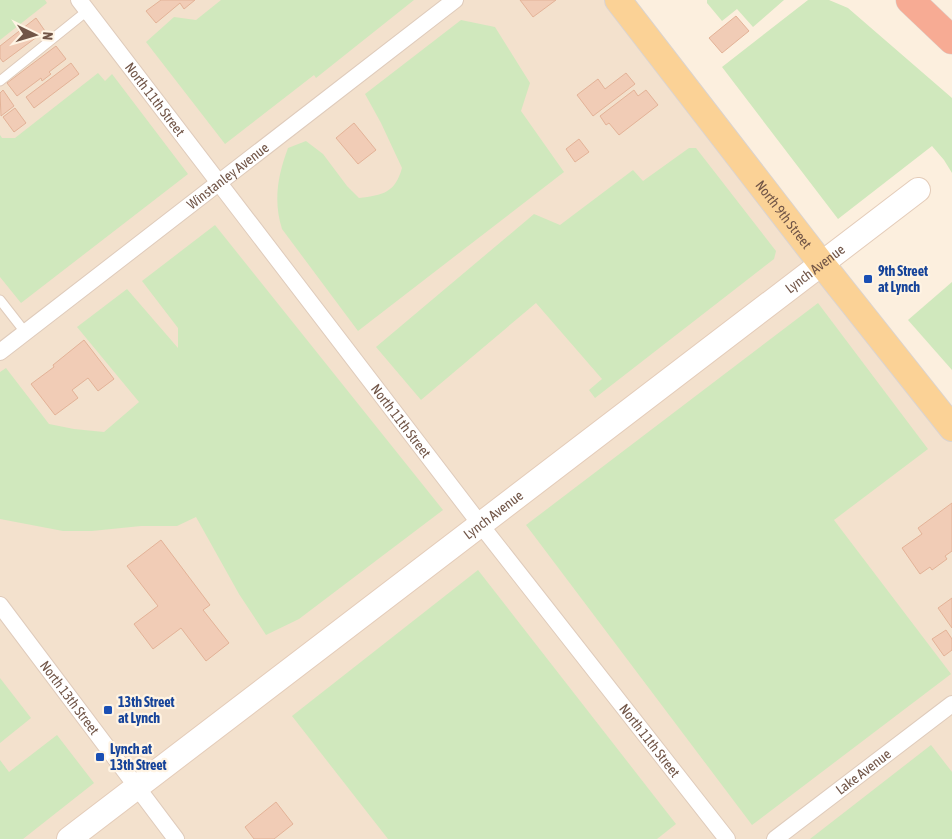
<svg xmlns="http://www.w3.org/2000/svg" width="952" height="839" font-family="'Asap Condensed',sans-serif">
	<rect width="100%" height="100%" fill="#fcefde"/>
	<path fill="#f3e1cd" d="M0,0H625L952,424V839H0Z"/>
	<g fill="#d0e8bd">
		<path d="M0,0H45L47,3L0,40Z"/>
		<path d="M221,0H414L316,78L314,75L225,144L146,42L174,17L196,20Z"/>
		<path d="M707,0H784L753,27L737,9L722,21L707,3Z"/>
		<path d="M808,0H829L848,8L952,98V173L944,160L932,146L838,219L722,67Z"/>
		<path d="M461,20L495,27L530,83L521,111L564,172L358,331L282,229C273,200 278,175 288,148L306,141L323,154L347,186L359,198C383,195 395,193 402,168L381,123L365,94Z"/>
		<path d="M98,73L105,81L112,74L188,174L21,303L0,277V135L2,138H15Z"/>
		<path d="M689,148H696L776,251L774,259L595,398L589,390L602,379L536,303L421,400L376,347L534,214L560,225L633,170L643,181Z"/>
		<path d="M215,225L443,510L299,619L266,635L239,594L196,517L177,526H141L92,531H63L0,519V372L6,368L49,424L74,429L104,432L139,402L77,327L127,289L178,348V328L142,281Z"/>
		<path d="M952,282V370L908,320Z"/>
		<path d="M818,303L928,449L834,520L951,674L752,825L526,525Z"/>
		<path d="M478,570L676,824L657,839H388L292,716Z"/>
		<path d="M0,678L31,718L0,743Z"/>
		<path d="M57,735L94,783L23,839H0V760L9,772Z"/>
		<path d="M931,745L952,772V839H810Z"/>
	</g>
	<g fill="#f1ccb6" stroke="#e3b297">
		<path d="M161,0H195L184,9L180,3L156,23L146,11Z"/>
		<path d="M520,0H556L533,17Z"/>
		<path d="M736,16L749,31L722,53L709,38Z"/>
		<path d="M36,18L45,31L3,62L0,58V46Z"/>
		<path d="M56,46L66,59L49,72L51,74L42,81L41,78L17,96L7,83Z"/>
		<path d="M71,63L79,74L34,108L26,97Z"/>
		<path d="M626,73L635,84L593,116L577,95L598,79L605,89Z"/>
		<path d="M3,90L14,106L1,116L0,93Z"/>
		<path d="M634,90L638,96L646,90L658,105L619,135L609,123L606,125L600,116Z"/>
		<path d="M15,108L26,123L14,132L3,117Z"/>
		<path d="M354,123L376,150L358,164L336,138Z"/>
		<path d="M579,139L589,152L575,162L566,149Z"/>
		<path d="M84,340L114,379L98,391L88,378L72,390L78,398L55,415L31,384L54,367L53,365Z"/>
		<path d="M952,503V551L945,556L947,559L932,570L930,567L920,574L902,548L922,534L918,528Z"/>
		<path d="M161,540L210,605L203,610L229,643L206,661L181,628L153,649L134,624L158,606L127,566Z"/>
		<path d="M952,598V628L938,608Z"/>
		<path d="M946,630L952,639V650L944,656L932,639Z"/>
		<path d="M276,802L293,824L274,839H254L245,827Z"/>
	</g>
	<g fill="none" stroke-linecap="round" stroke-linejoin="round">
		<defs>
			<g id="lane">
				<path d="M0,81L87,11"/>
				<path d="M0,300L25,332"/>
			</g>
			<g id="street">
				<path id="s1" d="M79,0L480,524L727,839"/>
				<path id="s2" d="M0,352L455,0"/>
				<path id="s3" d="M0,605L176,839"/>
				<path id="s4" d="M775,839L952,704"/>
			</g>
			<g id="secondary">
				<path id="s5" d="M69,839L918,190"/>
			</g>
			<g id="primary">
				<path id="s6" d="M618,0L821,263L952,428"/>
			</g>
			<path id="highway" d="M910,0L952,40"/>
		</defs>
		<use href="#lane" stroke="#dfcbbb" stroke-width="11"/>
		<use href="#street" stroke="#dfcbbb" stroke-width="18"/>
		<use href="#secondary" stroke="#e4ccb9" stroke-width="26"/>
		<use href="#primary" stroke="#dad3cf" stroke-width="28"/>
		<use href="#highway" stroke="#dad3cf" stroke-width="29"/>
		<use href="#lane" stroke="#fff" stroke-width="9"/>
		<use href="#street" stroke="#fff" stroke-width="16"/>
		<use href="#secondary" stroke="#fff" stroke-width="24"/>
		<use href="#primary" stroke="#fbd296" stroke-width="26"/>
		<use href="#highway" stroke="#f7ab94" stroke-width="28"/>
	</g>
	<g fill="#1a4fb4" stroke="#fff4e4" stroke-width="2">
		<rect x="863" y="274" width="10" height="10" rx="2.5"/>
		<rect x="103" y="705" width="10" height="10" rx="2.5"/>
		<rect x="95" y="752" width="10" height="10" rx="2.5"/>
	</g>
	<g text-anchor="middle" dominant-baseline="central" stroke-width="4.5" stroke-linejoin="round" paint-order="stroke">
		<g font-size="14" fill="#715547" stroke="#fff4e4">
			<text stroke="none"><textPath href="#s1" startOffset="125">North 11th Street</textPath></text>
			<text stroke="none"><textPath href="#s2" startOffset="288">Winstanley Avenue</textPath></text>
			<text stroke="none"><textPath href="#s6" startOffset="271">North 9th Street</textPath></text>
			<text stroke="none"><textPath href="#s5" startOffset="939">Lynch Avenue</textPath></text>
			<text stroke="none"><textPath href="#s1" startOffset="530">North 11th Street</textPath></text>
			<text stroke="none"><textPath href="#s5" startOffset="534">Lynch Avenue</textPath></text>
			<text stroke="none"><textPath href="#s3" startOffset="116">North 13th Street</textPath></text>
			<text stroke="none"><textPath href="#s1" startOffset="935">North 11th Street</textPath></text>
			<text stroke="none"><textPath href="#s4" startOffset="111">Lake Avenue</textPath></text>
		</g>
		<g font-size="14" font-weight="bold" fill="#164399" stroke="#fff4e4" text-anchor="start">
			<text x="878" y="271">9th Street<tspan x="878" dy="16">at Lynch</tspan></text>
			<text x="118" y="702">13th Street<tspan x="118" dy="16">at Lynch</tspan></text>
			<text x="110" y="749">Lynch at<tspan x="110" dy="16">13th Street</tspan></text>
		</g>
	</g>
	<g transform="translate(35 35) rotate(95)" stroke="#fff4e4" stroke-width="4" paint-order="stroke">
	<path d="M0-4L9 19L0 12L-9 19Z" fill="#715547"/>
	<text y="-8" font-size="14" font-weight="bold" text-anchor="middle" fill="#715547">N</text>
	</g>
</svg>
